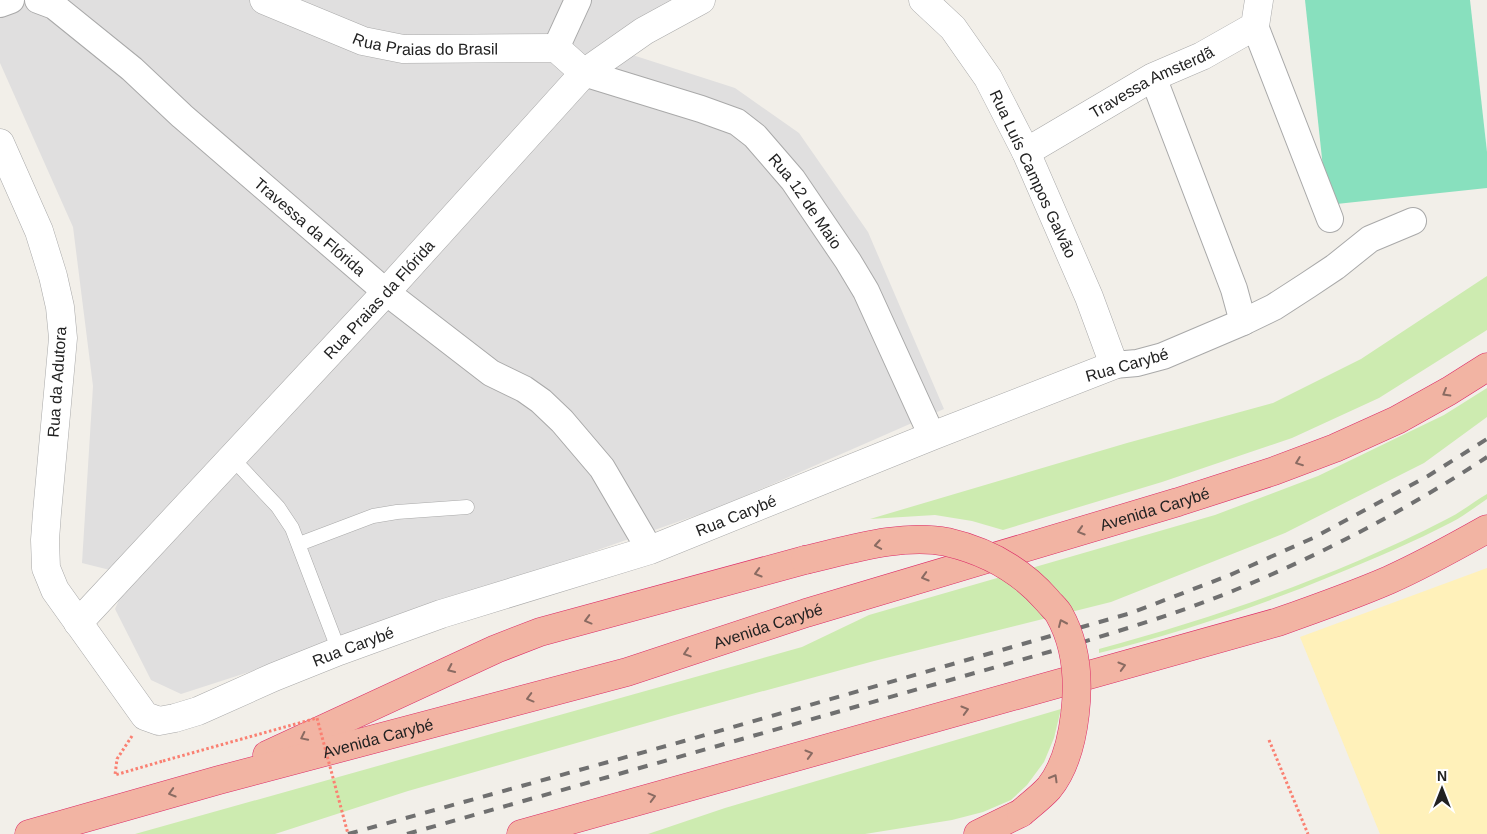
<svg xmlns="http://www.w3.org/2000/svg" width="1487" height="834" font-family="Arial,sans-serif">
	<rect width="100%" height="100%" fill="#f2efe9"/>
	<path fill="#e0dfdf" d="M0,0H686L617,50L735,88L799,133L868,232L944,409L720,507L271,665L181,694L151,680L115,609L130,575L82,563L93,386L73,227L0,63Z"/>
	<g fill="#cdebb0">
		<path d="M1487,276V330L1379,398L1292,438L1162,482L1003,530L972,521L935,515L870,519L1127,443L1273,403L1361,359Z"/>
		<path d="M1487,388V417L1424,463L1285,533L1111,602L874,661L675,715L408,791L275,834H135L802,647L869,615L1215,515L1318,476L1444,415Z"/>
		<path d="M1487,494V499C1475,507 1464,516 1452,522C1414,542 1373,559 1334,575C1257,607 1179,633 1099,653V649C1217,617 1336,576 1445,520C1460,513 1473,502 1487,494Z"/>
		<path d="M1061,709L1054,738L1044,762L1027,785L1011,800L983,812L952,820L865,834H648L725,808Z"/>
	</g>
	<path fill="#fff1ba" d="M1487,568V834H1380L1300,637Z"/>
	<path fill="#88e0be" d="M1305,0H1470L1487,152V188L1327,205Z"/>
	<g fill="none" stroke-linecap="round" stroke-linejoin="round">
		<defs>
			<g id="service">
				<path d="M232,458L278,507L292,528L339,651"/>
				<path d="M299,544L373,516L397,512L467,507"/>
			</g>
			<g id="minor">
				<path id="s1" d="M38,0L54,6L132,69L182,116L386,292L491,373L524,389L541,401L562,421L602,468L650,550"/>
				<path d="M0,4L11,0"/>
				<path d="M1255,26L1330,219"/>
				<path d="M556,48L578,0"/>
				<path id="s2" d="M584,73L701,109L737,122L755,136L793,180L848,261L866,291L932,436"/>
				<path d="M1153,77L1234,289L1243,322"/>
				<path d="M1114,365L1137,363L1163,356L1243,322L1274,307L1308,285L1335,267L1370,239L1413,221"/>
			</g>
			<g id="tertiary">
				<path id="s3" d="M264,0L363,41L403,49L556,48L584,73"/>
				<path id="s4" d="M0,143L39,231L53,276L60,307L63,338L47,513L45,540L46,568L55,590L145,716L159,721L175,718L198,711L274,677L339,651L441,614L650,550L932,436L1114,365L1089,297L1026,152L988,78L953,28L923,0"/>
				<path id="s5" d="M1026,152L1153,77L1202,56L1255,26L1259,0"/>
				<path id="s6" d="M78,623L386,292L584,73L644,31L701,0"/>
			</g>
			<g id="trunk">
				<path d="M267,755L496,649L540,632L805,560"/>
				<path id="s7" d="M29,834L219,780L627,672L806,613L1178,502L1274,471L1335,448L1397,420L1449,391L1487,367"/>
				<path d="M521,834L1278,622C1315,609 1352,596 1389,580C1423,565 1455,547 1487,529"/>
				<path d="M978,834L1021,813"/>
			</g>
		</defs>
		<use href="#service" stroke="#a9a9a9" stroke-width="15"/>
		<use href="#minor" stroke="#a9a9a9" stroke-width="28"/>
		<use href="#tertiary" stroke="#a9a9a9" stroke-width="29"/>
		<use href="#trunk" stroke="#dc2a67" stroke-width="29"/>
		<g stroke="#fa8072" stroke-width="3" stroke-dasharray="2.5 2.5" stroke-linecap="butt">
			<path d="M132,736L117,759L115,775L163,761"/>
			<path d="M1269,740L1308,834"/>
		</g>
		<use href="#service" stroke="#fff" stroke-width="14"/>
		<use href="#minor" stroke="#fff" stroke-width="26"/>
		<use href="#tertiary" stroke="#fff" stroke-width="28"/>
		<use href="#trunk" stroke="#f2b4a3" stroke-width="28"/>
		<g stroke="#707070" stroke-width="4" stroke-dasharray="10 10" stroke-linecap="butt">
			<path d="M348,834L684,741L1131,613L1230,575L1313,538L1428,476L1487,439"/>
			<path d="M407,834L1070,646C1125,629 1182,612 1235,590C1323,554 1408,509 1487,457"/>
		</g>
		<defs>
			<path id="trunk-bridge" d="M805,560C849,550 902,533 947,542C986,551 1020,569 1047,600C1051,605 1056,609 1059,614C1076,644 1079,681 1075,714C1072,740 1066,767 1049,788C1041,797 1030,805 1021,813"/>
		</defs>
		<use href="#trunk-bridge" stroke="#dc2a67" stroke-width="29" stroke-linecap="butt"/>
		<path stroke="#fa8072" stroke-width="3" stroke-dasharray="2.5 2.5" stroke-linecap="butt" d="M163,761L317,718L348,834"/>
		<use href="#trunk-bridge" stroke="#f2b4a3" stroke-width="28"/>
	</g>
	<defs><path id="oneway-chevron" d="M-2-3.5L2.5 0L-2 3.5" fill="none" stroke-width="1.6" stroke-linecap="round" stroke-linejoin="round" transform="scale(1.25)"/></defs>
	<g stroke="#8a6b62">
		<use href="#oneway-chevron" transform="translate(1446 393) rotate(150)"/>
		<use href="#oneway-chevron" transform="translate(1299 462) rotate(159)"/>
		<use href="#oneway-chevron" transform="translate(1081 531) rotate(163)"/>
		<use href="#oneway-chevron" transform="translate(878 545) rotate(170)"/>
		<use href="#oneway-chevron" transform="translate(758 573) rotate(164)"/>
		<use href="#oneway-chevron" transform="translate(925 577) rotate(164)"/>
		<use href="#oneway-chevron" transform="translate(588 620) rotate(165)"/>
		<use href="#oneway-chevron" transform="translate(1062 623) rotate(-114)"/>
		<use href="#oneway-chevron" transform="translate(687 653) rotate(162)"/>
		<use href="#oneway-chevron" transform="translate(1122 666) rotate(-16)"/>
		<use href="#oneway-chevron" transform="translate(451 669) rotate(155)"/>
		<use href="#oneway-chevron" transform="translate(530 698) rotate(165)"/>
		<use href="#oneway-chevron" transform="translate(965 710) rotate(-16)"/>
		<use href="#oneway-chevron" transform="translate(304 737) rotate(154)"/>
		<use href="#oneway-chevron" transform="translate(809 754) rotate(-16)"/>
		<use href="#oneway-chevron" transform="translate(1054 778) rotate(-60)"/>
		<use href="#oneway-chevron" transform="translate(172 793) rotate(164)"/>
		<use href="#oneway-chevron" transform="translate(652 797) rotate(-15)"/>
	</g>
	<g text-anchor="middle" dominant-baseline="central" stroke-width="5" stroke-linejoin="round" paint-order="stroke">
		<g font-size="16" fill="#222" stroke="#fff">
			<text stroke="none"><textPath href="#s3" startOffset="170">Rua Praias do Brasil</textPath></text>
			<text stroke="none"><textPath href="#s5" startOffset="144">Travessa Amsterdã</textPath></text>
			<text transform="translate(1033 174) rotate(65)">Rua Luís Campos Galvão</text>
			<text stroke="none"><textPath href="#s2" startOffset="266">Rua 12 de Maio</textPath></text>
			<text stroke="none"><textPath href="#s1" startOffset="355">Travessa da Flórida</textPath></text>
			<text stroke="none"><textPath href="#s6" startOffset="442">Rua Praias da Flórida</textPath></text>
			<text transform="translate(1127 365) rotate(-16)">Rua Carybé</text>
			<text transform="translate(57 382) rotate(-86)">Rua da Adutora</text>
			<text stroke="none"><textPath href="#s7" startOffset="1172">Avenida Carybé</textPath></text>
			<text stroke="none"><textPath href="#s4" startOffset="1244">Rua Carybé</textPath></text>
			<text stroke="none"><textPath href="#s7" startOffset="768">Avenida Carybé</textPath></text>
			<text stroke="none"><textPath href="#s4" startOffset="839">Rua Carybé</textPath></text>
			<text stroke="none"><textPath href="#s7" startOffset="362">Avenida Carybé</textPath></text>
		</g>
	</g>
	<g transform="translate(1442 789)" stroke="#ffffff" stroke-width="4" paint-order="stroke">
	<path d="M0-4L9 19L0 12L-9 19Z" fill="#222222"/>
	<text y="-8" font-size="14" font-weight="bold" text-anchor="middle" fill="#222222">N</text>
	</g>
</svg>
